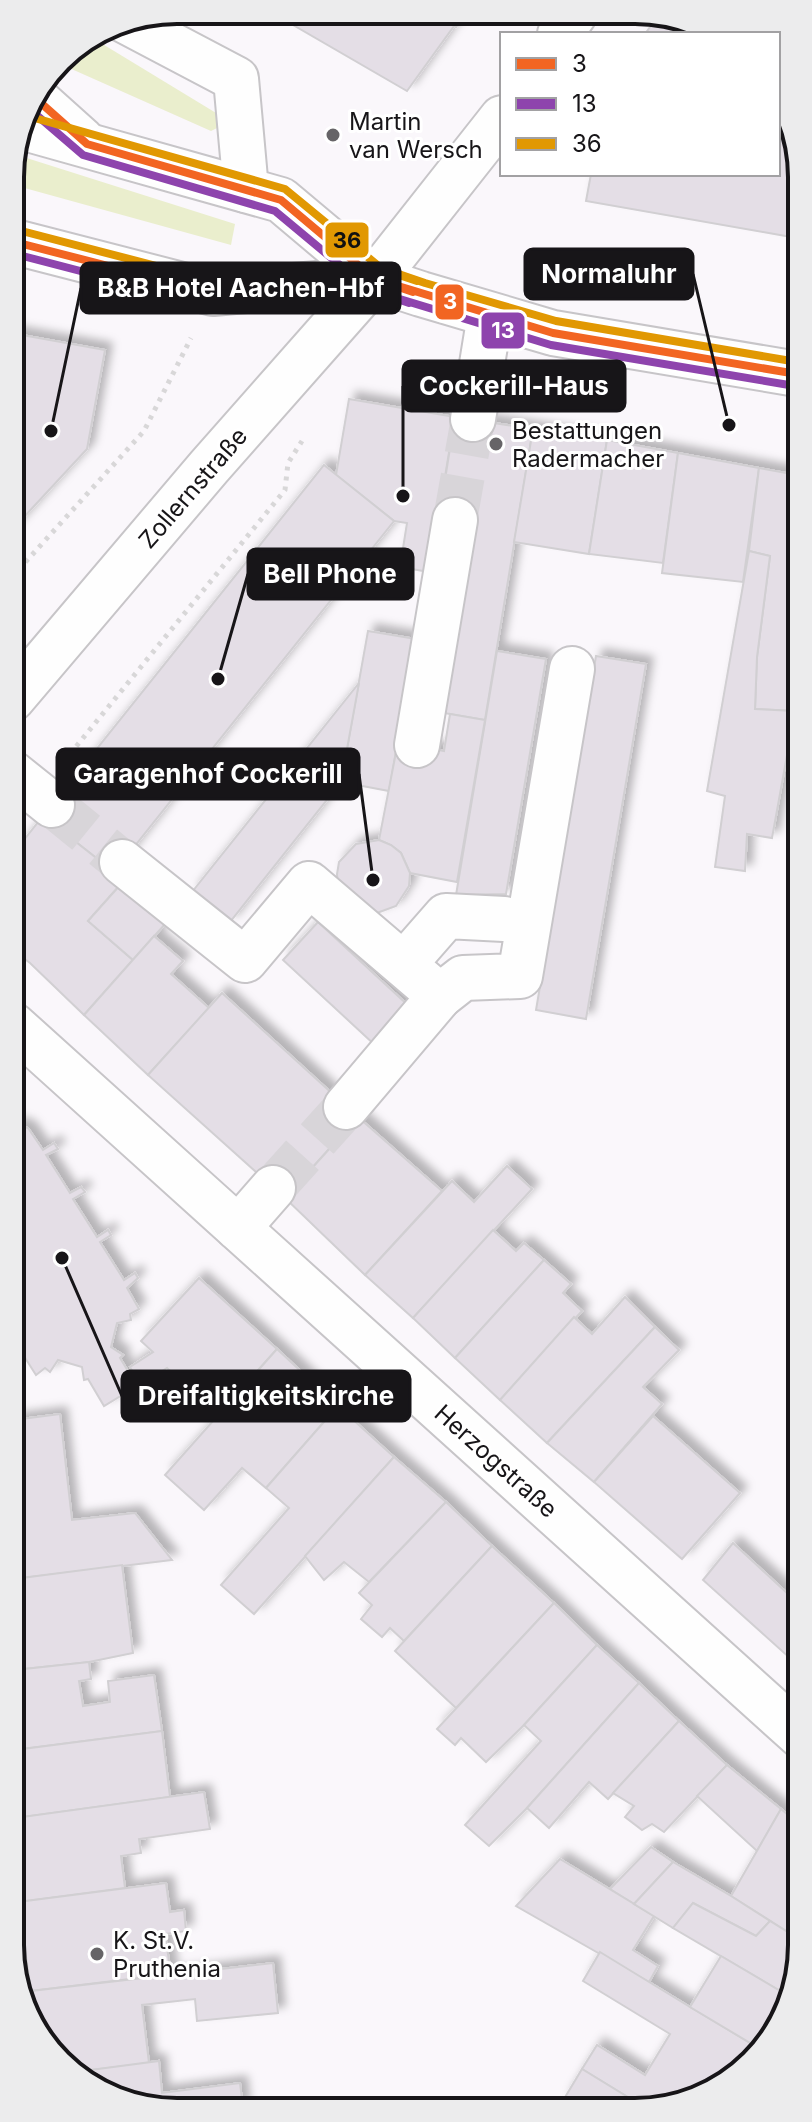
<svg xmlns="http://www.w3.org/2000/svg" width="812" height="2122" font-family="Inter,sans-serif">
	<defs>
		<filter id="shadow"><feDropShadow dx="7" dy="-7" stdDeviation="4" flood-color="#0004"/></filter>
	</defs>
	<rect width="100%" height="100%" fill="#faf7fb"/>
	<g fill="#eaeecd">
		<path d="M91,37L221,116V126L211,131L58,63L66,52Z"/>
		<path d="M14,154L235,224L231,245L10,184Z"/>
	</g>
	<g fill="#e4dee6" stroke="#d1cfd2" stroke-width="2" filter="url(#shadow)">
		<path d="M269,11L435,12L454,26L407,91Z"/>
		<path d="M435,12H467L456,27Z"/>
		<path d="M660,13H668L707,34H645Z"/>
		<path d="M778,102L796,134L797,238L586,201L591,174H778Z"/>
		<path d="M11,333L105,350L87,449L11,531Z"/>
		<path d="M349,399L455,417L429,572L400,567L407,523L394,521L336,475Z"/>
		<path d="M455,417L533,429L485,720L438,712L439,517Z"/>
		<path d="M533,429L607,440L589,554L514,542Z"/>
		<path d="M607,440L678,453L663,563L589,554Z"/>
		<path d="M678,453L759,468L743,582L662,573Z"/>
		<path d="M324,465L394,521L114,872L43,816Z"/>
		<path d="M759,468L797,475L798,695L795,711L755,709L757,657L770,556L749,551Z"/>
		<path d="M749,551L770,556L757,657L755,709L795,711L772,838L747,834L745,871L715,867L725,796L707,791Z"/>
		<path d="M368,631L416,639L389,791L341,782Z"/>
		<path d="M497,651L546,659L506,894L456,895Z"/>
		<path d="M596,656L646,664L586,1019L536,1010Z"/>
		<path d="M359,683L341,782L230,922L192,892Z"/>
		<path d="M450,714L485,720L457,882L410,873L401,853L391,845L379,840L398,742L444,751Z"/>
		<path d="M43,816L114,872L121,884L88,921L133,960L84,1015L30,963L13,950L12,855Z"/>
		<path d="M379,840L391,845L401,853L410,873L409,886L396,906L374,914L338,886L337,874L339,862L356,844Z"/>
		<path d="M121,884L166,923L133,960L88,921Z"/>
		<path d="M318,922L411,1008L376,1046L283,960Z"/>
		<path d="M154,936L183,961L171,974L209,1008L148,1075L84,1015Z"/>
		<path d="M222,993L358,1117L285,1198L148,1075Z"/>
		<path d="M358,1117L442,1191L365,1275L285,1198Z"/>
		<path d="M15,1124L28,1128L43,1150L54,1143L58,1149L46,1155L70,1193L81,1187L85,1192L73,1199L97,1237L108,1230L111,1235L100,1242L124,1280L135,1273L138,1278L127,1288L139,1309L130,1314L131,1320L117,1323L111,1347L123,1355L120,1358L137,1386L104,1406L88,1379L84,1380L82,1367L58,1360L50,1372L45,1368L36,1375L22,1353L14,1357V1349L17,1347L14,1343L13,1125Z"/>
		<path d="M507,1166L532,1189L413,1318L365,1275L452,1181L474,1202Z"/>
		<path d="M493,1230L516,1251L524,1243L544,1260L455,1358L413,1318Z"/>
		<path d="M544,1260L571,1284L563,1293L582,1311L500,1400L455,1358Z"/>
		<path d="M199,1278L277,1349L218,1415L167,1368L140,1385L130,1367L153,1352L141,1341Z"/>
		<path d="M625,1297L655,1327L547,1443L500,1400L574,1317L592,1334Z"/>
		<path d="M655,1327L679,1350L643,1387L662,1404L594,1482L547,1443Z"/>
		<path d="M277,1349L338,1406L266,1488L242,1468L204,1510L165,1475Z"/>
		<path d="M338,1406L394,1457L254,1614L221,1585L289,1508L266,1488Z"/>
		<path d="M60,1414L72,1520L135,1513L172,1560L14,1579V1420Z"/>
		<path d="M653,1416L740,1493L682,1559L594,1482Z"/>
		<path d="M394,1457L446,1502L369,1582L344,1562L324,1580L305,1556Z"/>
		<path d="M446,1502L492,1546L404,1641L390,1628L382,1637L361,1619L372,1605L359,1593Z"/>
		<path d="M733,1543L801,1606V1668L703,1580Z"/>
		<path d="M492,1546L554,1603L456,1708L395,1651Z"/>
		<path d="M122,1565L133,1653L89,1662L15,1670L14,1579Z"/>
		<path d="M554,1603L597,1645L524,1725L486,1762L461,1738L455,1745L437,1729Z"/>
		<path d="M597,1645L639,1683L527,1808L489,1846L465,1825L541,1741L524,1725Z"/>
		<path d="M89,1662L91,1679L79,1681L83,1706L110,1702L108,1681L154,1675L162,1731L15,1750V1670Z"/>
		<path d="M639,1683L679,1721L608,1799L589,1782L549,1828L527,1808Z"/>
		<path d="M679,1721L727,1765L664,1832L652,1824L642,1830L625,1817L634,1806L613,1793Z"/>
		<path d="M162,1731L170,1797L15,1818V1750Z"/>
		<path d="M727,1765L781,1809L757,1851L697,1796Z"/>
		<path d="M204,1792L210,1829L139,1839L141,1853L121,1856L125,1888L18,1902L15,1818Z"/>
		<path d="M781,1809L801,1826L802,1941L731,1896Z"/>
		<path d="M651,1847L673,1862L634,1904L610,1889Z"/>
		<path d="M560,1859L654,1916L633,1950L658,1966L649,1982L516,1906Z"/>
		<path d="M673,1862L731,1896L770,1921L756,1936L693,1903L673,1928L634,1904Z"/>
		<path d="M166,1883L170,1912L184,1910L186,1931L165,1934L171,1974L31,1991L18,1902Z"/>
		<path d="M693,1903L756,1936L770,1921L802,1941V1956L787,1995L673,1928Z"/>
		<path d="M600,1952L690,2007L762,2050L678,2106L644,2107L582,2069L597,2045L645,2075L670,2034L583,1981Z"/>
		<path d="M721,1956L787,1995L767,2047L762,2050L690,2007Z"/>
		<path d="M273,1963L278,2013L197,2021L195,1999L142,2005L149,2063L75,2072L59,2063L34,2020L31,1991Z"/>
		<path d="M159,2061L162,2093L240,2083L243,2108L145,2109L75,2072Z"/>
		<path d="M582,2069L644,2107H578L564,2099Z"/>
	</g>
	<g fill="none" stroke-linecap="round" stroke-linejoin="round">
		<g stroke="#d8d5d9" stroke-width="44" stroke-dasharray="44 22" stroke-linecap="butt">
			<path d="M455,520L473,419"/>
			<path d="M52,805L122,862"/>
			<path d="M273,1188L346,1107"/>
		</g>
		<defs>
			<g id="minor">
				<path d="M124,20L236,79L246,190"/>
				<path d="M560,34L575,13"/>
				<path d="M473,419L490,315"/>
				<path d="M12,699L209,467L375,279L502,118"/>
				<path d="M417,745L455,520"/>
				<path d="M12,773L52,805"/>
				<path d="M122,862L245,960L309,884L440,996L346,1107"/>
				<path d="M404,964L446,916L504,919"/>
				<path d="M440,996L463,978L520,976L572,669"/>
				<path d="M13,1025L801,1736"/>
				<path d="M238,1228L273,1188"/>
			</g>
			<g id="major">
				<path d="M33,96L82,140"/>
				<path d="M21,127L281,200L375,279L421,294L553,333L797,374"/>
				<path d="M11,241L213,293L375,279"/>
			</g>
		</defs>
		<use href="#minor" stroke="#c7c5c8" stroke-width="48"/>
		<use href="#major" stroke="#c7c5c8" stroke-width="48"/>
		<g stroke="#d8d7d8" stroke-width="5" stroke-dasharray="4 6" stroke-linecap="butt">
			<path d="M12,577L144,431L191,338"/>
			<path d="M70,754L285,490L288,463L302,441"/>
		</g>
		<use href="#minor" stroke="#fefefe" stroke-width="44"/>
		<use href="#major" stroke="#fefefe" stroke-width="44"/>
		<defs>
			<g id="bus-1">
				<path d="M33,96L87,144L281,200L375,279L553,333L797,374"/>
				<path d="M11,241L213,293L375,279L413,292"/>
			</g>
			<g id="bus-2">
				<path d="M26,106L83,155L275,211L370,290L551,345L795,386"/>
				<path d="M11,253L211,305L374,291L409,303"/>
			</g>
			<g id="bus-3">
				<path d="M24,115L285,189L381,268L425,283L556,321L797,362"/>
				<path d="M14,229L214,281L375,267L417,281"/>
			</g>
		</defs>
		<use href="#bus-1" stroke="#fff" stroke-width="14"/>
		<use href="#bus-2" stroke="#fff" stroke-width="14"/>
		<use href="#bus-3" stroke="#fff" stroke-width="14"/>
		<use href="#bus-1" stroke="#f26522" stroke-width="8"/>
		<use href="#bus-2" stroke="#8e44ad" stroke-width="8"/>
		<use href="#bus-3" stroke="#e19802" stroke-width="8"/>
	</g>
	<g fill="#666467" stroke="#fff" stroke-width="3">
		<circle cx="333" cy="135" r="8"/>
		<circle cx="496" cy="444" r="8"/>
		<circle cx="97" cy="1954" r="8"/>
	</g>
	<g text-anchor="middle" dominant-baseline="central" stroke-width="6" stroke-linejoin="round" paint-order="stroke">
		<g font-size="24" fill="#171518" stroke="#fff" text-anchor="start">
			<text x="349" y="121">Martin<tspan x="349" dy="28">van Wersch</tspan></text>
			<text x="512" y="430">Bestattungen<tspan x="512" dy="28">Radermacher</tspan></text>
			<text x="113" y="1940">K. St.V.<tspan x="113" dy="28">Pruthenia</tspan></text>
		</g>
		<g font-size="24" fill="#171518" stroke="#fff">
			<text transform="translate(193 488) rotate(-49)">Zollernstraße</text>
			<text transform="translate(496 1461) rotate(42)">Herzogstraße</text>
		</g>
	</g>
	<path d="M0 0H812V2122H0ZM177 24H635A153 153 0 0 1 788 177V1945A153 153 0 0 1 635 2098H177A153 153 0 0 1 24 1945V177A153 153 0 0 1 177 24Z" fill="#ececed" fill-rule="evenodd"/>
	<path fill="none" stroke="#171518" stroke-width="4" d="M177 24H635A153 153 0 0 1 788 177V1945A153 153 0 0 1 635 2098H177A153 153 0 0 1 24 1945V177A153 153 0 0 1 177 24Z"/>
	<path fill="none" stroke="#171518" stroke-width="3" d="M729 425L693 274M51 431L81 288M403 496L403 386M218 679L248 574M373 880L359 774M62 1258L122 1396"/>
	<g fill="#171518" stroke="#fff" stroke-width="3">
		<circle cx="729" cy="425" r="8"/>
		<circle cx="51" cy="431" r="8"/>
		<circle cx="403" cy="496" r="8"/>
		<circle cx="218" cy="679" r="8"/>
		<circle cx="373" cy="880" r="8"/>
		<circle cx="62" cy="1258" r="8"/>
	</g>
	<g fill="#171518" stroke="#171518" stroke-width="3">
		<rect x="525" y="249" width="168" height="50" rx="8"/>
		<rect x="81" y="263" width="319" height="50" rx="8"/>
		<rect x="403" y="361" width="222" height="50" rx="8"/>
		<rect x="248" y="549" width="165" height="50" rx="8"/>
		<rect x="57" y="749" width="302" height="50" rx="8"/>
		<rect x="122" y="1371" width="288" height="50" rx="8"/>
	</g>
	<g font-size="26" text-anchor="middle" font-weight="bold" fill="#fff">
		<text x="609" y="283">Normaluhr</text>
		<text x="241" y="297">B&amp;B Hotel Aachen-Hbf</text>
		<text x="514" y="395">Cockerill-Haus</text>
		<text x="330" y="583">Bell Phone</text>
		<text x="208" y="783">Garagenhof Cockerill</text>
		<text x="266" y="1405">Dreifaltigkeitskirche</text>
	</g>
	<g stroke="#fff" stroke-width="3">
		<rect x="324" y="221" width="46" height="38" rx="8" fill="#e19802"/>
		<rect x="434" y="283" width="31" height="38" rx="8" fill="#f26522"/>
		<rect x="480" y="311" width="46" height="39" rx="8" fill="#8e44ad"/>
	</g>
	<g font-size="22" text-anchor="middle" font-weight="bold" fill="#fff">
		<text x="450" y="309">3</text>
		<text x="503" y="338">13</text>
	</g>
	<g font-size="22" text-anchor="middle" font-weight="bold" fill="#111">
		<text x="347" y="248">36</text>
	</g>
	<rect x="500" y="32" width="280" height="144" fill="#ffffff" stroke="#a2a1a3" stroke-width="2"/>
	<rect x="516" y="58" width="40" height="12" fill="#f26522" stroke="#a2a1a3" stroke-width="2"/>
	<text x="572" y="72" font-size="24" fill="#171518">3</text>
	<rect x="516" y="98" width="40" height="12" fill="#8e44ad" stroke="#a2a1a3" stroke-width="2"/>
	<text x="572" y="112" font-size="24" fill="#171518">13</text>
	<rect x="516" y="138" width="40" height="12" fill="#e19802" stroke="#a2a1a3" stroke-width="2"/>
	<text x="572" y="152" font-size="24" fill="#171518">36</text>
</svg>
